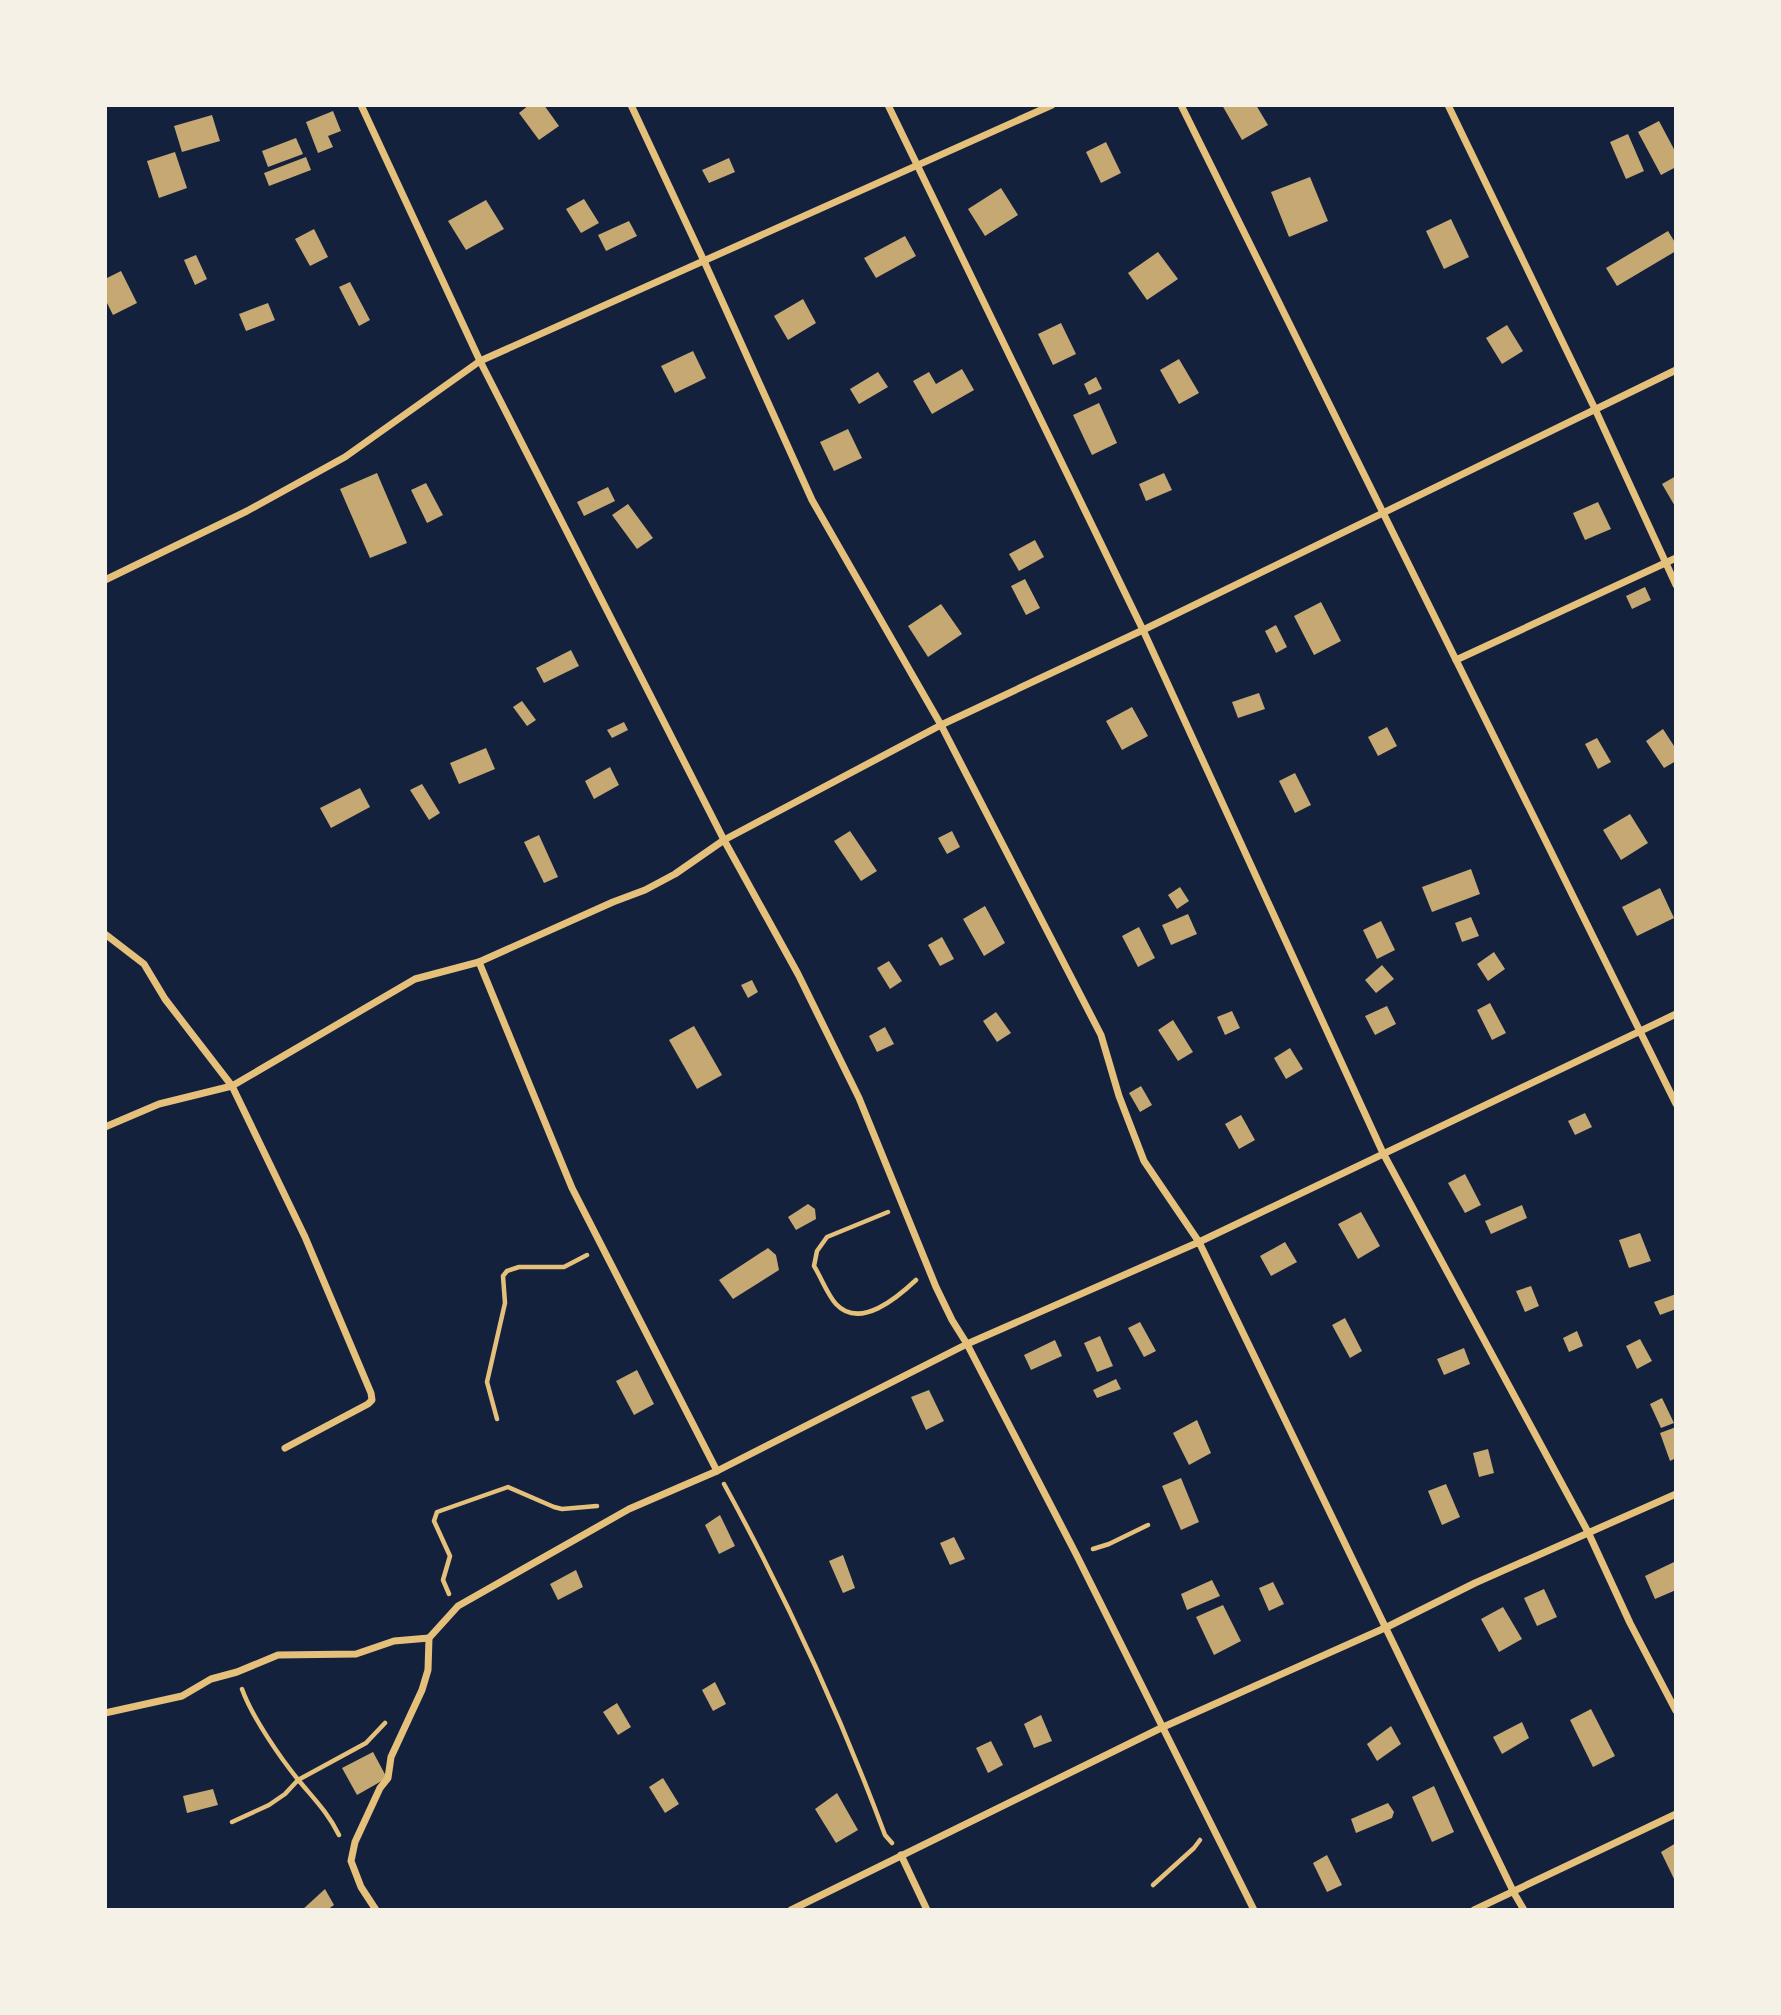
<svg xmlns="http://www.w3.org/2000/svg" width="1781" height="2015" font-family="'Exo 2',sans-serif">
	<rect width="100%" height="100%" fill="#14213d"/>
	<g fill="#c6a872">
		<path d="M529,105H544L559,126L539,140L519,113Z"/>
		<path d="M1222,105H1256L1268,125L1242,140Z"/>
		<path d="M333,111L341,131L328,136L333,147L318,153L306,122Z"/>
		<path d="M212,115L220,141L182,152L174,126Z"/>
		<path d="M1659,121L1676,153V167L1661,175L1638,132Z"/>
		<path d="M1628,134L1644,171L1626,179L1610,142Z"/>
		<path d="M296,138L303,154L268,167L262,151Z"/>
		<path d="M1106,142L1121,173L1101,183L1086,152Z"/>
		<path d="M175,152L187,188L159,198L147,161Z"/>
		<path d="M306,157L311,170L269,186L264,173Z"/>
		<path d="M729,158L735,172L709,183L702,170Z"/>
		<path d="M1310,177L1328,221L1289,237L1271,192Z"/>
		<path d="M1001,188L1018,215L985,236L968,209Z"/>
		<path d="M584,199L599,223L581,233L566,209Z"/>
		<path d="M486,200L504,229L466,250L448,221Z"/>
		<path d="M1451,219L1469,257L1444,269L1426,231Z"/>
		<path d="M629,221L637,236L606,251L598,235Z"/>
		<path d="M314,229L328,257L310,266L295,239Z"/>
		<path d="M1668,231L1676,244V251L1617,286L1606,268Z"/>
		<path d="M905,236L916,256L876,278L864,258Z"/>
		<path d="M1158,252L1178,279L1147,300L1128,273Z"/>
		<path d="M196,255L207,279L195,285L184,260Z"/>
		<path d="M121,271L137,303L113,315L105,299V279Z"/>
		<path d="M350,282L370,320L359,326L339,287Z"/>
		<path d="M803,299L816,323L788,340L774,316Z"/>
		<path d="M268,303L275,320L246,331L239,314Z"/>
		<path d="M1061,323L1076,354L1053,365L1038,334Z"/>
		<path d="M1507,325L1523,351L1502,364L1486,338Z"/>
		<path d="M693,351L706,378L675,393L661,366Z"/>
		<path d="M1179,359L1199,393L1179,404L1160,370Z"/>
		<path d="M962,369L974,390L932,414L913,381L929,372L936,384Z"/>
		<path d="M878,372L888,387L859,404L850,389Z"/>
		<path d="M1096,377L1102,389L1089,395L1084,384Z"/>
		<path d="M1099,403L1117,443L1092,455L1073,415Z"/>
		<path d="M848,429L862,458L834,471L820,442Z"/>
		<path d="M377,473L407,543L370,558L340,489Z"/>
		<path d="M1164,473L1172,490L1146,501L1139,484Z"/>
		<path d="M1676,476V508L1662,484Z"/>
		<path d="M426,483L443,515L427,523L411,490Z"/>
		<path d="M608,487L615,501L584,516L577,502Z"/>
		<path d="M1598,502L1611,529L1585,540L1573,513Z"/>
		<path d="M628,504L653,538L637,549L612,515Z"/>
		<path d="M1035,540L1044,557L1019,571L1009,554Z"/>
		<path d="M1025,579L1040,608L1026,615L1011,586Z"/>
		<path d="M1645,587L1651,600L1632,609L1626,596Z"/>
		<path d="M1321,602L1341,641L1314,655L1294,616Z"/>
		<path d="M941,604L962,634L928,657L908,626Z"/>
		<path d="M1276,625L1287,647L1276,653L1265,631Z"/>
		<path d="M571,650L579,666L544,683L536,668Z"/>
		<path d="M1259,693L1265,709L1238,718L1232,702Z"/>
		<path d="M522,701L536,720L527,726L513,707Z"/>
		<path d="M1132,707L1148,736L1122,750L1106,721Z"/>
		<path d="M624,722L628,730L612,738L607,730Z"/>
		<path d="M1387,727L1397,746L1378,756L1368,737Z"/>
		<path d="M1663,729L1676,749V761L1664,768L1646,741Z"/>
		<path d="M1597,738L1611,762L1598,769L1585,744Z"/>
		<path d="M486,748L495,769L459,784L450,763Z"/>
		<path d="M610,767L619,785L594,799L585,781Z"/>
		<path d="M1295,773L1311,805L1295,813L1279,781Z"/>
		<path d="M422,784L440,813L429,820L410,790Z"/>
		<path d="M360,788L370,807L331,828L320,808Z"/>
		<path d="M1630,814L1648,843L1621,860L1603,830Z"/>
		<path d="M850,831L877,871L861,881L834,841Z"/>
		<path d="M952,831L960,847L947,854L938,838Z"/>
		<path d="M539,835L558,877L544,883L524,842Z"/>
		<path d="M1471,869L1480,894L1432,912L1422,887Z"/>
		<path d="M1180,887L1189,901L1177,909L1168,895Z"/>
		<path d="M1660,888L1674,918L1637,936L1622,907Z"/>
		<path d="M985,906L1005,943L984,956L963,919Z"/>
		<path d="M1188,914L1197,934L1171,945L1162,925Z"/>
		<path d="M1471,917L1479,936L1462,942L1455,923Z"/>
		<path d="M1381,921L1395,950L1377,959L1363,930Z"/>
		<path d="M1139,927L1155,958L1138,967L1122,936Z"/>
		<path d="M942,937L954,959L940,966L928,945Z"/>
		<path d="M1494,952L1505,969L1488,981L1477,964Z"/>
		<path d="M889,961L902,981L890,989L877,968Z"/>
		<path d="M1382,965L1394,979L1376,993L1365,980Z"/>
		<path d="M752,980L758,992L748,998L741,985Z"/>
		<path d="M1490,1003L1506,1033L1492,1040L1477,1010Z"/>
		<path d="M1387,1006L1396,1024L1375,1035L1365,1016Z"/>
		<path d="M1232,1011L1240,1028L1225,1035L1217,1017Z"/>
		<path d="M996,1012L1011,1033L997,1042L983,1021Z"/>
		<path d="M1173,1020L1193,1052L1178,1061L1158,1030Z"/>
		<path d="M694,1026L722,1075L697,1089L669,1040Z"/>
		<path d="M885,1027L894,1044L877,1052L869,1036Z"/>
		<path d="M1290,1048L1303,1069L1286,1079L1274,1058Z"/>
		<path d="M1141,1086L1152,1105L1140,1112L1129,1093Z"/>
		<path d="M1585,1113L1592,1127L1575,1135L1568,1121Z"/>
		<path d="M1241,1115L1255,1140L1239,1149L1225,1124Z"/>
		<path d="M1465,1174L1481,1205L1465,1213L1448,1183Z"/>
		<path d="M808,1204L815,1209L816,1219L796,1230L788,1217Z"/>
		<path d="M1522,1205L1527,1218L1491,1234L1485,1221Z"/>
		<path d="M1361,1212L1380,1246L1358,1259L1338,1224Z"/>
		<path d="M1640,1233L1651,1261L1629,1268L1619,1240Z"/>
		<path d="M1285,1242L1297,1262L1271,1276L1260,1256Z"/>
		<path d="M768,1248L776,1255L779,1270L733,1299L719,1280Z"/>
		<path d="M1531,1286L1539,1306L1525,1312L1516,1291Z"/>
		<path d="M1676,1294V1309L1660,1315L1654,1302Z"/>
		<path d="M1345,1318L1362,1351L1350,1358L1332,1325Z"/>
		<path d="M1140,1322L1156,1351L1144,1357L1128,1328Z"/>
		<path d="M1577,1331L1583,1346L1569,1352L1563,1338Z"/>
		<path d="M1100,1336L1113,1366L1097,1372L1084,1343Z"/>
		<path d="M1640,1339L1652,1361L1637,1369L1626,1346Z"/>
		<path d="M1055,1340L1062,1356L1031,1370L1024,1355Z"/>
		<path d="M1464,1348L1470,1364L1444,1375L1437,1359Z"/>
		<path d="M637,1370L654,1404L634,1415L616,1381Z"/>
		<path d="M1116,1379L1121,1389L1097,1398L1093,1390Z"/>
		<path d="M929,1390L944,1421L926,1430L911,1397Z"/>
		<path d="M1662,1398L1674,1423L1661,1428L1650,1404Z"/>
		<path d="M1197,1420L1211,1453L1189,1465L1173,1433Z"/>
		<path d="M1676,1427V1458L1670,1461L1660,1433Z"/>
		<path d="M1488,1449L1494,1473L1479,1477L1473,1453Z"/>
		<path d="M1181,1478L1199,1522L1181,1530L1162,1486Z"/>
		<path d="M1446,1484L1460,1517L1442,1525L1428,1491Z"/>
		<path d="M720,1515L735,1546L719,1554L705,1525Z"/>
		<path d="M954,1537L965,1559L950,1565L940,1543Z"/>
		<path d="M843,1555L855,1588L843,1593L829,1561Z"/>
		<path d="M1674,1562L1676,1590L1655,1599L1645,1576Z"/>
		<path d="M576,1570L583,1587L558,1600L550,1584Z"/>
		<path d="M1212,1580L1220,1596L1187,1610L1181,1594Z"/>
		<path d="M1273,1582L1284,1604L1269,1611L1259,1588Z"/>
		<path d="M1544,1589L1557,1617L1537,1626L1524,1598Z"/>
		<path d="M1223,1605L1241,1641L1214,1655L1196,1617Z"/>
		<path d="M1503,1607L1522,1639L1499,1652L1481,1619Z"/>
		<path d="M715,1682L726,1704L713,1711L702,1690Z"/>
		<path d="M617,1703L631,1727L618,1735L603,1712Z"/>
		<path d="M1591,1709L1615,1756L1593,1767L1570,1720Z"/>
		<path d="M1041,1715L1052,1741L1034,1748L1024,1724Z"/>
		<path d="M1522,1722L1529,1738L1502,1754L1493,1737Z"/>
		<path d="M1391,1726L1401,1744L1377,1761L1367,1744Z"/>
		<path d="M991,1741L1003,1765L988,1773L976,1748Z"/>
		<path d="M373,1752L387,1778L357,1795L342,1768Z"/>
		<path d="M663,1778L679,1804L665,1813L649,1787Z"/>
		<path d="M1434,1786L1454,1832L1432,1842L1412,1797Z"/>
		<path d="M213,1789L218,1805L187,1813L183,1796Z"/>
		<path d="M837,1793L858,1830L836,1843L815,1809Z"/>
		<path d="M1388,1803L1394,1812L1392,1818L1356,1833L1351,1819Z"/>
		<path d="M1676,1843V1883L1661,1852Z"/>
		<path d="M1327,1855L1342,1885L1327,1892L1313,1863Z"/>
		<path d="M325,1889L334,1905L327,1910H302Z"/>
	</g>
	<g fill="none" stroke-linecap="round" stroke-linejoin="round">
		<g stroke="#e5c07b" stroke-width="4.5">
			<path d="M888,1212L827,1237L817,1251L814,1266C821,1277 827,1294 836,1304C860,1330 898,1297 916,1280"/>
			<path d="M497,1419L487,1382L505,1303L503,1276L507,1271L519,1267H564L587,1255"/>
			<path d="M724,1484C786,1597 840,1714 885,1835L892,1843"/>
			<path d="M1093,1549L1109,1544L1148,1525"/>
			<path d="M449,1594L443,1580L450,1556L434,1521L437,1512L508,1487L554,1507L562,1509L597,1506"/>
			<path d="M242,1689C252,1717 281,1759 300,1782C316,1801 328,1813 339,1835"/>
			<path d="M232,1822L269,1805L285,1794L298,1780L366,1743L385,1723"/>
			<path d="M1153,1885L1194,1848L1200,1840"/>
		</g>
		<g stroke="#e5c07b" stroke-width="7">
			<path d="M361,105L480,361L724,840L798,974L859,1098L936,1287L952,1320L967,1344L1076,1554L1254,1910"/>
			<path d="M631,105L704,261L812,500L941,725L1101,1035L1119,1096L1144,1161L1199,1242L1676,1014"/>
			<path d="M888,105L1143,630L1383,1153L1588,1532L1630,1623L1676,1711"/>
			<path d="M1181,105L1676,1104"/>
			<path d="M1448,105L1595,409L1676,585"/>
			<path d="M105,580L247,511L345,457L480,361L1052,105"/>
			<path d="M1456,660L1676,558"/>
			<path d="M105,934L144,964L165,999L232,1086L305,1237L371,1393L372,1400L368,1404L285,1448"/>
			<path d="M479,962L572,1188L717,1471"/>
			<path d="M105,1127L159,1104L232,1086L415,979L479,962L613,902L645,890L675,874L724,840L941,725L1143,630L1676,370"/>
			<path d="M105,1713L182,1696L211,1679L237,1672L278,1655L356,1654L394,1641L429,1638"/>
			<path d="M901,1855L927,1910"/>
			<path d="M376,1910L361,1887L351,1861L355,1842L380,1788L388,1778L391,1757L422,1690L428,1670L429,1638L458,1606L629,1509L717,1471L967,1344L1199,1242L1514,1893L1524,1910"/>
			<path d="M791,1910L1161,1728L1387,1627L1475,1583L1676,1494"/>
			<path d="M1474,1910L1676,1814"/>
		</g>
	</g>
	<rect width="1781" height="2015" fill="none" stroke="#f6f1e7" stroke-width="214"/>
</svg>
